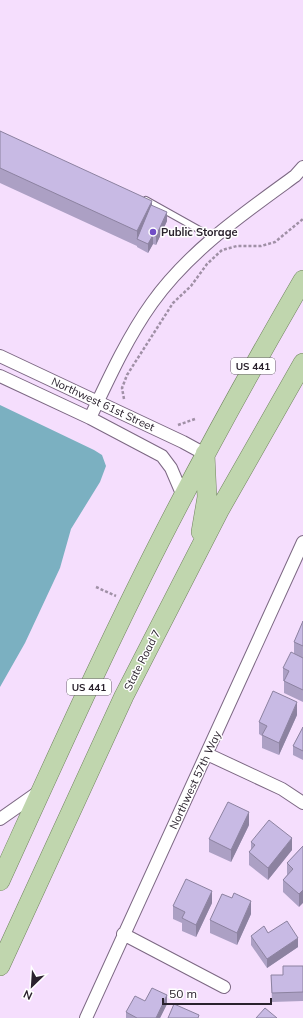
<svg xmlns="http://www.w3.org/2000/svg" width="303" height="1018" viewBox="0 0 303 1018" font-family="Mulish,sans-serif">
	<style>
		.water { fill: #7bb0c1 }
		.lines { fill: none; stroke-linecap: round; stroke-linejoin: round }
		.lane-casing { stroke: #7c6883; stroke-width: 8 }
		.street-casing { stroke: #7c6883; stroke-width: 14 }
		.primary-casing { stroke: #70855e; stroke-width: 20 }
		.path { stroke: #a090a6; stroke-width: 2.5; stroke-dasharray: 3 2; stroke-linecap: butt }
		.lane { stroke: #fff; stroke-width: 6 }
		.street { stroke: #fff; stroke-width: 12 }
		.primary { stroke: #c0d6ae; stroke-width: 19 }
		.wall { fill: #aca0c4 }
		.shaded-wall { fill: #8c82a0 }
		.building { fill: #c8bae4; stroke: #8c82a0 }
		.poi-dot { fill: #714dc6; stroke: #fff; stroke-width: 1.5 }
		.labels { text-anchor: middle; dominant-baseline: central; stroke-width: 3; stroke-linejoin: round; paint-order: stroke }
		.shield { fill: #fff; stroke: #6a646c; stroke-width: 1 }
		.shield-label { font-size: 10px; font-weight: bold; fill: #2a222d }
		.poi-label { font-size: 11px; font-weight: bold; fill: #2a222d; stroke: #fff; text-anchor: start }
		.street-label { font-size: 11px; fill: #2a222d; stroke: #fff }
	</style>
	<rect width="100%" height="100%" fill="#f5defd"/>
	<path class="water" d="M0,405L94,450L102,455L106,466L100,482L71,529L60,568L25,643L0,687Z"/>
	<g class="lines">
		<g class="lane-casing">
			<path id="lane" d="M146,200L214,238"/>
		</g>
		<g class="street-casing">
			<path id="street" d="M0,356L183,442L205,454
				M0,376L90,418L162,456L171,468L183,496
				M90,418C108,380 127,338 152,303C189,251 244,213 295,176L303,167
				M207,754L282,789L303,803
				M0,819L40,791
				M123,934L224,987
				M86,1018L303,542"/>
		</g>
		<g class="primary-casing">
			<path id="primary" d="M201,532L207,497L205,454
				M0,881C52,767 103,653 160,541C205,453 253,366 303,280
				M0,966L124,696L220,509L303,363"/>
		</g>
		<path class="path" d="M124,399L122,388L127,375L173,303L191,286L207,264L222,250L237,246H261L275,242L303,219
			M178,425L195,419
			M96,587L116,596"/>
		<use href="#lane" class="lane"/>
		<use href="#street" class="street"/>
		<use href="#primary" class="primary"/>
	</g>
	<path class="wall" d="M0,131L152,205L167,221L156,245L153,244L148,253L137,247V246L0,183Z
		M303,621V702L284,693V681H283V668L294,653V642Z
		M297,715L279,755L262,748V736L259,734V722Z
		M303,727V760L293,755V746Z
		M249,825L231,862L209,852V839Z
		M251,842L292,850L268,880L249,865V852L251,850Z
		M303,846L299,907L283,892V880L287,875V863Z
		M212,903L196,937L182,931V923L173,919V906Z
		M251,914L237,945L210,933V920Z
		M251,936L298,947L267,968L251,945Z
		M303,966V1001L272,1002L271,975H283Z
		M145,1001L167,1004L160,1018H126V1012Z"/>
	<path class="shaded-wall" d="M152,201V216L137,239V231Z
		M167,212V221L156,245V236Z
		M153,235V244L148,253V244Z
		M297,702V715L279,755V743Z
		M249,812V825L231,862V850Z
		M292,838V850L268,880V868Z
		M303,890V903L299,907V894Z
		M212,891V903L196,937V925Z
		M251,901V914L237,945V933Z
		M298,938V947L267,968V959Z
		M167,995V1004L160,1018H156Z"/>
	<path class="building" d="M0,131L152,201L137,231L0,168Z
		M151,205L167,212L156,236L153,235L148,244L137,239Z
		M303,621V646L294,642Z
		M291,652L303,658V690L284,681L289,671L283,668Z
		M273,691L297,702L279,743L262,735L267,726L259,722Z
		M303,727V751L293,746Z
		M228,802L249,812L231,850L209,839Z
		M269,820L292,838L268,868L249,852L255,845L251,842Z
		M303,846V890L299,894L283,880L293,869L287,863Z
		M186,879L212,891L196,925L182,918L185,912L173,906Z
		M234,893L251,901L237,933L210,920L222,894L232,898Z
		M287,921L298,938L267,959L251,936L264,926L268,933Z
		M283,966H303V992L272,993L271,975H283Z
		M152,988L167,995L156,1018H137L126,1012L135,996L145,1001Z
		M174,1004L199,1015L198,1018H168Z
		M265,1008L277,1018H256Z"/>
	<circle class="poi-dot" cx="153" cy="232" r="4"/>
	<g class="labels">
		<g class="shield">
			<rect x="231" y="358" width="44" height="16" rx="3"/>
			<rect x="67" y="679" width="44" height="16" rx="3"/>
		</g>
		<g class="shield-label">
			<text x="253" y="366">US 441</text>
			<text x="89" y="687">US 441</text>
		</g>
		<g class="poi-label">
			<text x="161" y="232">Public Storage</text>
		</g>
		<g class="street-label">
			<text transform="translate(103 404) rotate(25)">Northwest 61st Street</text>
			<text transform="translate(142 660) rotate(-63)">State Road 7</text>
			<text transform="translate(195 780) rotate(-65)">Northwest 57th Way</text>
		</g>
	</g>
	<g transform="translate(32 986) rotate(205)" stroke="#ffffff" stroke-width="3" paint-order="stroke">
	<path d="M0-3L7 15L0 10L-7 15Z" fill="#2a222d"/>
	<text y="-6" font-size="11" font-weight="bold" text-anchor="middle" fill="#2a222d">N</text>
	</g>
	<path d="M163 998v6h108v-6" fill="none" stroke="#2a222d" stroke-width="2"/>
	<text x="169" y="998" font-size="12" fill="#2a222d" stroke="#ffffff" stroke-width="3" paint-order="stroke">50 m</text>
</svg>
